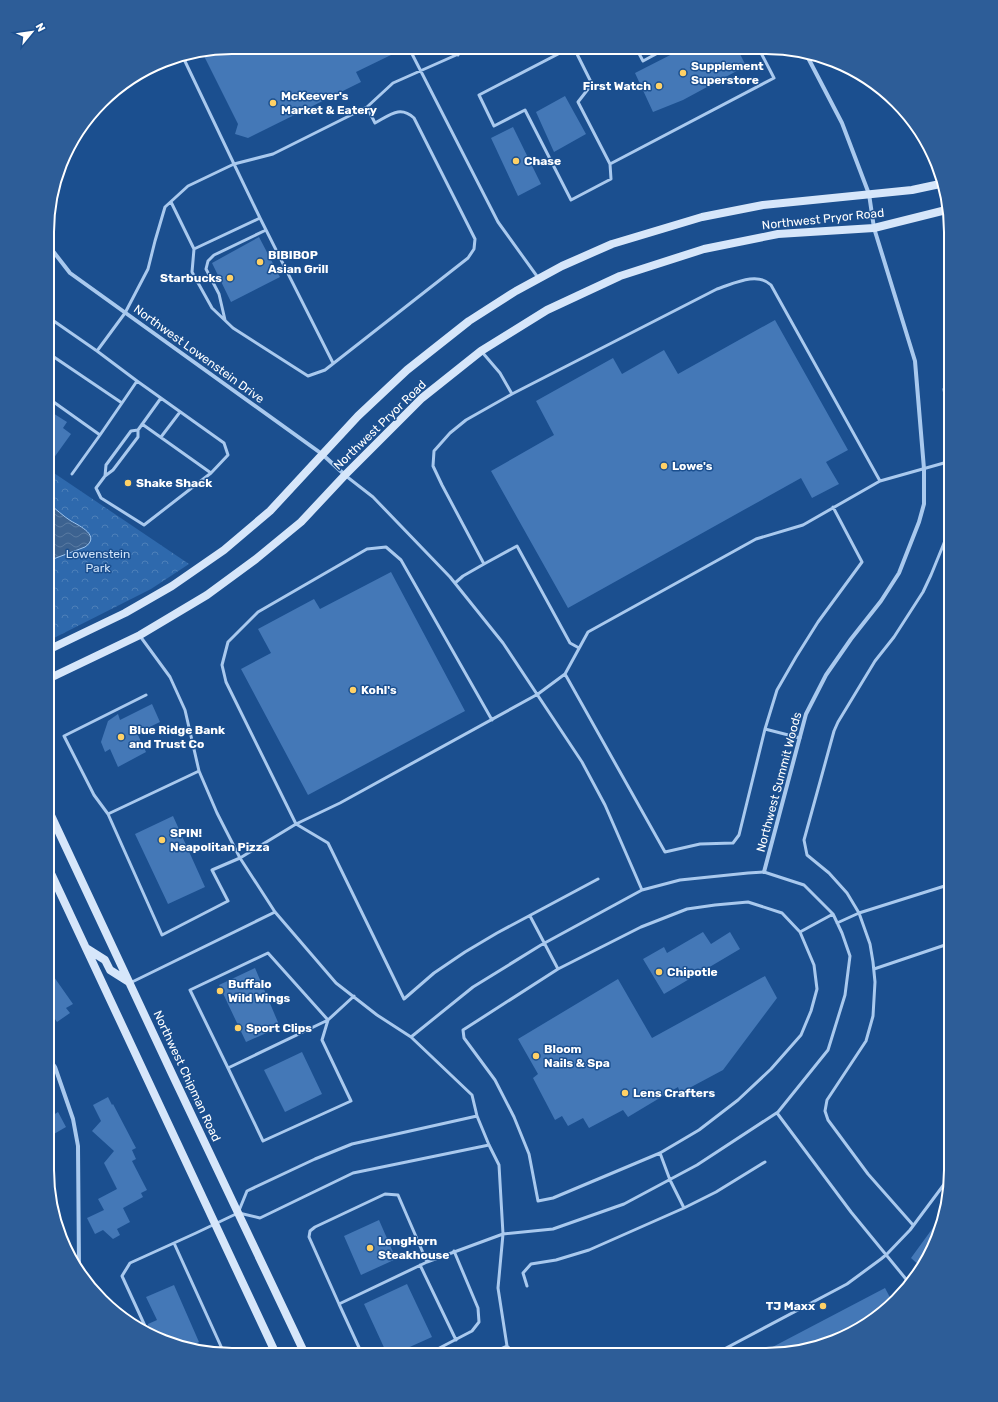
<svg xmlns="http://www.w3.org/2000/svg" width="998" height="1402" viewBox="0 0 998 1402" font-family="Rubik,sans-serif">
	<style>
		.forest { fill: url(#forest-crowns) }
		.water { fill: url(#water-waves); stroke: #9cc4f0 }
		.building { fill: #4478b7 }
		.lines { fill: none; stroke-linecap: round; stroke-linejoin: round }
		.lane { stroke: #a9c9ee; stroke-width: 3 }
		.street { stroke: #a9c9ee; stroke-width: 4 }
		.secondary { stroke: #d6e6fa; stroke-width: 8 }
		.poi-dot { fill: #ffd166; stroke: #1b4f8f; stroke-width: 1.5 }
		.labels { text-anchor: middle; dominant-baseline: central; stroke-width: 3; stroke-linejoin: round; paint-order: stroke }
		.poi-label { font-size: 12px; font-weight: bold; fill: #fff; stroke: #1b4f8f; text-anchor: start }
		.street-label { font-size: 12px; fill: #fff; stroke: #1b4f8f }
		.park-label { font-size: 12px; fill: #cfe3fa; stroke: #1b4f8f }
		.rim { fill: none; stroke: #fff; stroke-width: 2 }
	</style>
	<defs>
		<pattern id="forest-crowns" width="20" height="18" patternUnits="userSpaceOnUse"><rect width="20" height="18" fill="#2e69ad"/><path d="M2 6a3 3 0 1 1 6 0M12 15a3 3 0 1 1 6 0" fill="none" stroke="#4d80b9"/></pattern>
		<pattern id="water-waves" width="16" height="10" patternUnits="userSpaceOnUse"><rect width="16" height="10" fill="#3c6290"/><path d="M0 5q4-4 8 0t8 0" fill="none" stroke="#597aa1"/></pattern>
	</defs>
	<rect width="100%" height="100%" fill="#1b4f8f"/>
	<path class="forest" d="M48,469L189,564L151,589L48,641Z"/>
	<path class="water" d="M951,370V429L947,416L943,389Z
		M48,503C56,509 63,516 71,521C80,526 101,536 85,547L48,561Z"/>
	<path class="building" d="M232,47H387L391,55L356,72L361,82L248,138L235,134L238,124L202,52Z
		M684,48H737L746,66L683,100L653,112L635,73Z
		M565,96L586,134L554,152L536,112Z
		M513,127L541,184L518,196L491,138Z
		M259,237L280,277L231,302L212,263Z
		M775,320L848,450L826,462L839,484L812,498L801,478L568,608L491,471L554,435L536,401L613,358L622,374L664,350L678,374Z
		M48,410L67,422L63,428L71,434L48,466Z
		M391,572L465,711L308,795L241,669L271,653L258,629L314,599L320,609Z
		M152,704L160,722L137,733L146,752L118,767L110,749L105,752L101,742L108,721L118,714L120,720Z
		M173,816L205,887L168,904L135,834Z
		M703,932L711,944L730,932L740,949L664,994L643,959L664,947L667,953Z
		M47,967L73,1004L66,1008L70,1013L57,1022L47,1008Z
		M255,968L280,1027L246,1042L219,985Z
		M765,976L777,998L723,1070L680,1093L678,1087L628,1117L623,1110L589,1128L583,1118L568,1126L562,1116L555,1120L533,1078L538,1074L518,1039L618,979L652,1038Z
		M302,1052L322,1094L285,1112L264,1070Z
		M108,1097L112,1105L113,1104L136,1148L132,1150L136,1159L132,1161L147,1190L141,1193L143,1197L123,1208L130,1222L117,1229L120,1235L113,1239L103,1230L95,1234L87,1218L104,1210L98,1199L117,1189L104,1163L114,1151L92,1131L101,1121L93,1105Z
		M58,1112L66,1127L47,1138V1119Z
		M943,1214L944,1215L941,1230L922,1268L911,1258Z
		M379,1220L396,1259L361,1275L344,1236Z
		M407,1284L432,1337L394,1354H387L364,1304Z
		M174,1285L199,1342L187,1348L169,1343L166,1337L160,1340L139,1328L142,1327L146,1329L148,1327V1324L157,1320L146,1297Z
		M885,1288L893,1303L888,1309L848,1336L764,1355L763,1352Z"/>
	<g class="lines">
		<path class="lane" d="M409,48L498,222L539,279
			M455,48L458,55
			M562,48L560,53L479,95L494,126L525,110L571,200L611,179L610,164L774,78L759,49
			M569,48L577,54L592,84L578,102L610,164
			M636,48L643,61L667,48
			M182,55L234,164L273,154L367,107L393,83L472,48
			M171,202L194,249L192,272L212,308L233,328L308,376L325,370L468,258L474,249L475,239L414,118C400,105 390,115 375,123L367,107
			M260,218L333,363
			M48,317L97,351L125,313L148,269L155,241L165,207L188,186L234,164L260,218L194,249
			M225,320L219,294L206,269L208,261L214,255L266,230
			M97,351L137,381L122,403
			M482,352L500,373L512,394
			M137,381L224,443L228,455L211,473L144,525L101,498L96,488L105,476L113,470L138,437V430L161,398
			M48,398L100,435L122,403L48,353
			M142,424L211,473
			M161,437L180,412
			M72,474L100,435
			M105,476L106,465L131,431L138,430
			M346,476L373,497L450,577L503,643L582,762L605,805L642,890
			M484,564L517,546L570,643L579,648
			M455,583L463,576L484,564L442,485L433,466L434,451L450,433L466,420L512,394L717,289C733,284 757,271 771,285L880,481
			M140,636L170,677L185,710L199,771L217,813L240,858L275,912L336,983L377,1015L411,1037L473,987L541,945L642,890L680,880L748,873L764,872L804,885L833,914L842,933L850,956L845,995L828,1050L778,1112L697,1165L624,1204L553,1229L503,1234L498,1288L507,1346
			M565,674L665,852L700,844L733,843L739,835L765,729
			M492,720L401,560L386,547L367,549L258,612L228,642L222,665L226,682L296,824L328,843L404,999L434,973L465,952L497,933L598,879
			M800,738L765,729L777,690L796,657L818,622L862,562L833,507
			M199,771L108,814L162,935L228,901L212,870L240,858L296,824L340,803L538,694L565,674L588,632L756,539L803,525L880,481L951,461
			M108,814L94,795L64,736L146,695
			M530,916L558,969
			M837,923L859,913L847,893L829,873L807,855L804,840L834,731L838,722L875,661L894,637L923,592L931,575L951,526
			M800,932L782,913L748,902L715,905L687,909L641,927L558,969L463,1030L464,1038L495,1080L514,1117L529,1154L538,1201L553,1198L660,1153L699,1130L738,1100L771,1069L801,1035L811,1011L817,989L814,965L800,932L833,914
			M874,969L951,943
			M130,983L275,912
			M228,1068L263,1141L351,1101L322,1040L328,1020L268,953L190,990L228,1068L328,1020L354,996
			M777,1113L851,1212L910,1284
			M660,1153L670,1180L684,1208L716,1192L765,1162
			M239,1213L260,1218L353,1173L489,1145
			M913,1225L868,1174L828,1120L825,1111L827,1100L866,1041L873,1016L875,982L873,962L870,944L859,913L951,884
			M174,1243L224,1353
			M420,1265L456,1340
			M527,1286L523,1273L531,1264L556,1260L589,1250L684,1208
			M339,1304L309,1237L310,1231L315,1227L385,1194L398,1195L427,1262
			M145,1326L122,1276L130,1263L196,1233L238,1213L247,1191L315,1159L352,1144L477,1116
			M261,1354L272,1348
			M362,1354L339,1304L427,1262L503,1234L499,1165L489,1145L477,1116L472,1095L411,1037
			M428,1354L472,1331L479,1322L478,1308L454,1251
			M489,1354L507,1346L515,1354
			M713,1355L847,1284L881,1259L887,1254L910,1230L951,1175"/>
		<path class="street" d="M49,243V246L70,273L322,454L345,475
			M764,872L806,714L826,675L851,639L881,601L899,573L919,522L924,504V469L915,361L874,228L869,194L842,123L805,52
			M47,1055L55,1067L73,1119L78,1146L79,1267"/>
		<path class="secondary" d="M48,650L125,613L172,586L224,550L270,511L358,416L407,370L469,321L516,291L562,266L612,244L702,217L763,205L912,190L940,184
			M48,679L140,635L207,595L256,559L301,522L345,475L422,398L481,351L547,310L620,276L704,249L778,234L874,228L946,210
			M48,809L174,1078L305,1354
			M48,867L276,1354
			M86,948L105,960L110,970L129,982"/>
	</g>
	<g class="poi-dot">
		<circle cx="683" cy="73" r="4"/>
		<circle cx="659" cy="86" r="4"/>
		<circle cx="273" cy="103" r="4"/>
		<circle cx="516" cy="161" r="4"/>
		<circle cx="260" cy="262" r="4"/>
		<circle cx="230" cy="278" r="4"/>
		<circle cx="664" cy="466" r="4"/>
		<circle cx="128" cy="483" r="4"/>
		<circle cx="353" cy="690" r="4"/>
		<circle cx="121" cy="737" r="4"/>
		<circle cx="162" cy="840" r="4"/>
		<circle cx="659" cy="972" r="4"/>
		<circle cx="220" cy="991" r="4"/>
		<circle cx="238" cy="1028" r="4"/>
		<circle cx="536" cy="1056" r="4"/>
		<circle cx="625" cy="1093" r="4"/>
		<circle cx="370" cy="1248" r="4"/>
		<circle cx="823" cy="1306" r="4"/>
	</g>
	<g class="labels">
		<g class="poi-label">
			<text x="691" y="66">Supplement<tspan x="691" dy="14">Superstore</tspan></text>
			<text x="651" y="86" text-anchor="end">First Watch</text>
			<text x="281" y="96">McKeever's<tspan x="281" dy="14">Market &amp; Eatery</tspan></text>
			<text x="524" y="161">Chase</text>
			<text x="268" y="255">BIBIBOP<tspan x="268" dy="14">Asian Grill</tspan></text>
			<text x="222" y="278" text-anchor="end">Starbucks</text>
			<text x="672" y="466">Lowe's</text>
			<text x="136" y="483">Shake Shack</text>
			<text x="361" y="690">Kohl's</text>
			<text x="129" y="730">Blue Ridge Bank<tspan x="129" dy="14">and Trust Co</tspan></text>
			<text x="170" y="833">SPIN!<tspan x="170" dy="14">Neapolitan Pizza</tspan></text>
			<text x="667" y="972">Chipotle</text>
			<text x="228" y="984">Buffalo<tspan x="228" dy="14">Wild Wings</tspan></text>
			<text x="246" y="1028">Sport Clips</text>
			<text x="544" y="1049">Bloom<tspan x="544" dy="14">Nails &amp; Spa</tspan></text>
			<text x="633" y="1093">Lens Crafters</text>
			<text x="378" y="1241">LongHorn<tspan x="378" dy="14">Steakhouse</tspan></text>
			<text x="815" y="1306" text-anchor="end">TJ Maxx</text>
		</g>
		<g class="street-label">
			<text transform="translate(823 219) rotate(-6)">Northwest Pryor Road</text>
			<text transform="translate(199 354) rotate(36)">Northwest Lowenstein Drive</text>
			<text transform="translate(380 425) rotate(-44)">Northwest Pryor Road</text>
			<text transform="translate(779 782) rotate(-75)">Northwest Summit Woods</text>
			<text transform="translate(187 1076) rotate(65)">Northwest Chipman Road</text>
		</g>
		<g class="park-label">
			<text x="98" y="554">Lowenstein<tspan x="98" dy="14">Park</tspan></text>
		</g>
	</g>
	<path d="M0 0H998V1402H0ZM232 54H766A178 178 0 0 1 944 232V1170A178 178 0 0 1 766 1348H232A178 178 0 0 1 54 1170V232A178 178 0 0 1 232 54Z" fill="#2d5d98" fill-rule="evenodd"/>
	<path class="rim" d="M232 54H766A178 178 0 0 1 944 232V1170A178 178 0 0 1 766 1348H232A178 178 0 0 1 54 1170V232A178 178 0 0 1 232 54Z"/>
	<g transform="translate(32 32) rotate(61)" stroke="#1b4f8f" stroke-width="3" paint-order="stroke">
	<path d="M0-3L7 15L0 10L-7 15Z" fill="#ffffff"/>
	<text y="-6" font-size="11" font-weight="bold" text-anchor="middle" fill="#ffffff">N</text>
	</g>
</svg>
